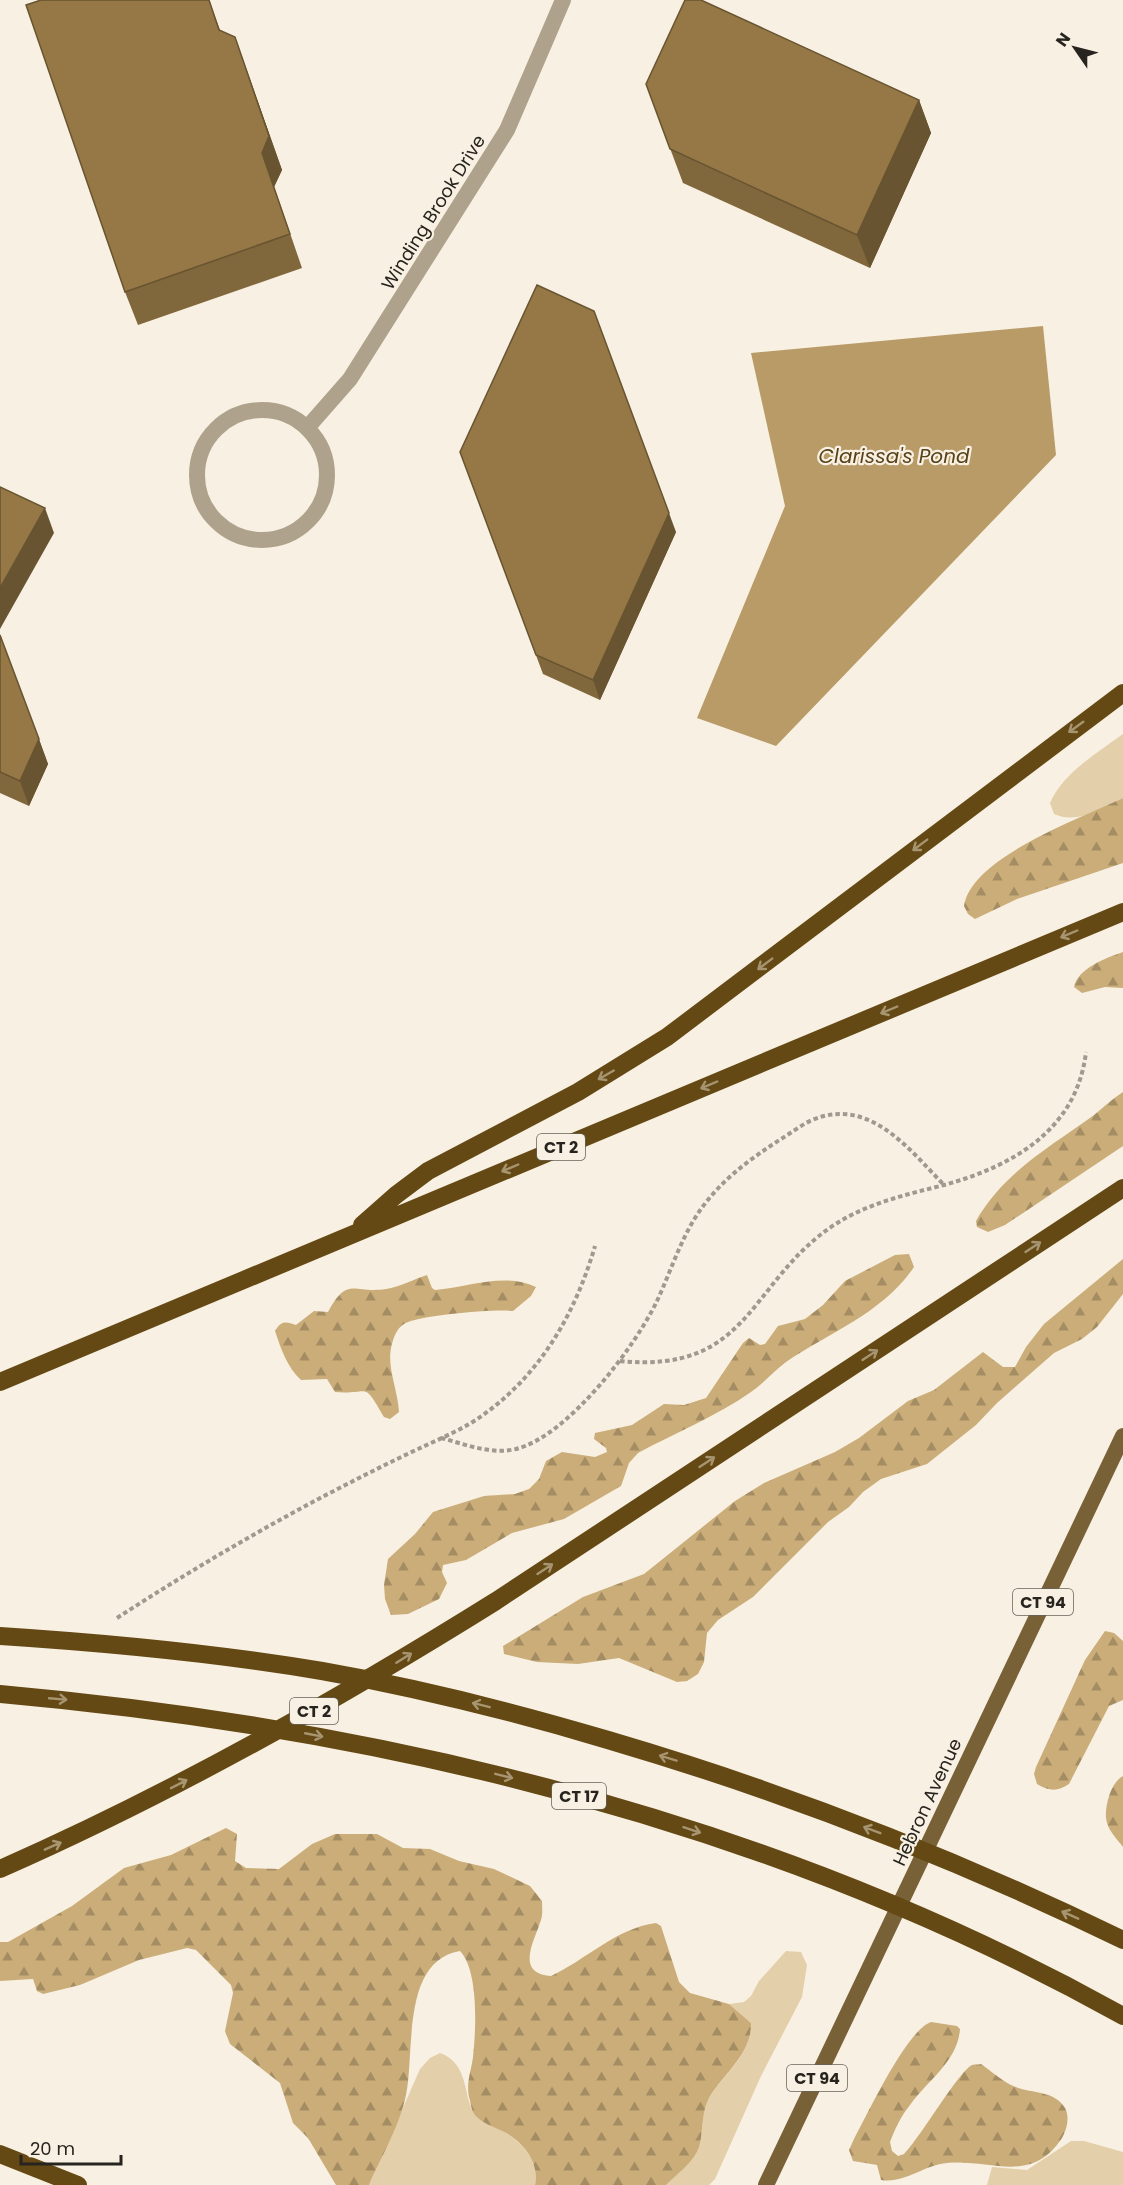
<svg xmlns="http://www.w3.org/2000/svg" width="1123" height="2185" viewBox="0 0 1123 2185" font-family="Poppins,sans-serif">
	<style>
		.grass { fill: #e4cfab }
		.forest { fill: url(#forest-firs) }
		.water { fill: #b99b67 }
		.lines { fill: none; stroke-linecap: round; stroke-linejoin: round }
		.path { stroke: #9f998f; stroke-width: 4; stroke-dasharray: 4.5 3; stroke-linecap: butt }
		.minor { stroke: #afa28c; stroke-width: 16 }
		.primary { stroke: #786037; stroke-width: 16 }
		.motorway { stroke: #644914; stroke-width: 18 }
		.wall { fill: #80673c }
		.shaded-wall { fill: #685431 }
		.building { fill: #957846; stroke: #685431; stroke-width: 1.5 }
		.oneway { stroke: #a79471 }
		.labels { text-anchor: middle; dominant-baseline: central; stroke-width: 4.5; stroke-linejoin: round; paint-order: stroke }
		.shield { fill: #f8f0e2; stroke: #66615a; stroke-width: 1.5 }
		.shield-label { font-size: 16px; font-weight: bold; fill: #27241f }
		.street-label { font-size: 18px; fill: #27241f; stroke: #f8f0e2 }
		.water-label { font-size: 20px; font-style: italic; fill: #584219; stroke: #f8f0e2 }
	</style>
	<defs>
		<pattern id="forest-firs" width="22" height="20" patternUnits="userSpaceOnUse" patternTransform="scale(1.5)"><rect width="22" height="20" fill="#cbad79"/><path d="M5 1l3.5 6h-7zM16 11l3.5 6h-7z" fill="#a58d63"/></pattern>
	</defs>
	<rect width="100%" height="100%" fill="#f8f0e2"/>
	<path class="grass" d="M1123,734V798C1102,808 1078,825 1054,814L1050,803C1063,773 1097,753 1123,734Z
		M786,1951L801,1952L807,1965L802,1997L761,2076L715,2179L709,2185H666C676,2174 689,2166 697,2152C704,2140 700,2114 709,2098C724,2074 752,2054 751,2023L729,2004L744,2002L751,1996L759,1981Z
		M440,2053C471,2064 462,2100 476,2115C484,2124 494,2126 504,2132C523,2142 540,2163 535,2185H369L420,2069L430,2058Z
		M1071,2141H1084L1123,2152V2185H987L992,2167L1027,2170Z"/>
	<path class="forest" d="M1123,798V863L1017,899L975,919L968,914L964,906C971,857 1082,818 1123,798Z
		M1123,952V988L1105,987L1082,993L1074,987C1078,968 1106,958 1123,952Z
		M1123,1092V1146L1005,1225L988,1232L977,1227L976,1221C1004,1172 1050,1147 1094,1115C1104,1107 1112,1099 1123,1092Z
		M909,1254L914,1267C883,1313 830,1332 786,1362C774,1371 764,1383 751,1392C717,1416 675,1433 638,1453L629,1463L621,1486L564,1519L512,1533L466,1560L443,1565L442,1572L447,1583L439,1599L408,1614L391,1615L385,1599L384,1585L388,1559L415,1534L433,1512L484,1496L515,1494L529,1489L539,1479L546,1461L562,1452L595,1457L607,1452L606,1448L594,1439L595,1433L632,1425L664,1404L684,1405L706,1398L743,1343L749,1338L760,1345L765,1344L778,1326L805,1319L823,1305L845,1281L895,1255Z
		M1123,1259V1294L1097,1327L1082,1339L1054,1353L997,1403L976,1425L927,1464L881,1479L863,1492L849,1507L828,1522L753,1597L718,1620L707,1633L704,1662L698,1674L687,1681L677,1682L619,1658L578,1664L537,1662L504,1654L503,1646L583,1597L644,1574L735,1501L764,1483L835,1452L859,1438L908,1401L934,1390L983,1352L1003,1367H1015L1026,1347L1044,1324Z
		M427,1275L432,1288L435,1290C469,1287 504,1272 536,1287L531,1296L513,1311C495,1309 419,1315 404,1324C396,1329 393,1339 391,1348C387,1368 398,1391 399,1412L390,1419L384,1417C362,1379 371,1395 335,1392L327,1379L301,1380C287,1367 281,1349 275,1331C281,1321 285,1321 296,1325L314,1311L328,1312C348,1275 353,1294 386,1289C400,1287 414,1279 427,1275Z
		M1105,1631L1114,1633L1123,1641V1700L1109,1706L1069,1784C1057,1792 1049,1791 1037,1784L1034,1774L1036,1767L1085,1660Z
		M1123,1776V1847C1116,1838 1107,1829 1106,1818C1105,1805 1111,1782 1123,1776Z
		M226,1828L237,1834L235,1861L246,1868L279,1869L312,1844L335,1834H377L403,1848L430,1849L459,1861L494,1869L530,1886L542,1901C542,1907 543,1914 541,1920C535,1940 514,1973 551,1976C586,1960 616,1928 656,1923L661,1926L679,1982L690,1993L729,2004L751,2023C752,2054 724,2073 709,2098C700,2115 704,2140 697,2152C690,2165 676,2175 666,2185H535C540,2162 522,2140 502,2131C492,2126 482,2123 475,2115C471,2110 471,2103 469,2097C466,2083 471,2072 473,2057C476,2030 479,1971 460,1951C401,1961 415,2052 406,2095C400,2125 381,2157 369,2185H336L308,2138L293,2123L280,2083L230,2044L225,2031L233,1993L231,1985L196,1950L187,1948L139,1960L80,1985L43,1994L37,1991L33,1979L0,1981V1942H8L72,1906L124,1868L171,1855Z
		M931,2022L957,2026L960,2029C958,2061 927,2081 910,2105C901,2116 895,2129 890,2142L892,2151L898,2156L904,2154C920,2138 959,2071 972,2065C975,2064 978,2065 981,2064C991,2071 1001,2080 1011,2085C1028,2094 1054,2089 1065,2108C1070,2117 1067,2129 1062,2138C1031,2185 993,2159 947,2163C924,2165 904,2184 881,2180L877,2165L853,2161L849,2150L854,2139C868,2113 907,2030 931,2022Z"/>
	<path class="water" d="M1043,326L1056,455L776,746L697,718L785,506L751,353Z"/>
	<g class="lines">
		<path class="path" d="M620,1361C751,1374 748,1282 834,1225C868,1203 905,1195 944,1185C1014,1166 1077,1129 1086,1052
			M441,1438C465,1444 490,1455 516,1449C568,1436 635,1347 657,1301C670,1273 679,1244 695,1218C717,1183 747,1161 781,1139C791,1133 801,1125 812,1120C869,1096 909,1149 944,1185
			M117,1618C185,1574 254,1533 324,1496C355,1480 386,1464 418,1449C435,1441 454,1433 471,1423C536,1382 574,1318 595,1246"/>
		<path class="minor" d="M197 475a65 65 0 1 1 130 0a65 65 0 1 1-130 0Z
			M307,428L350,379L507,130L563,0"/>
		<path class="primary" d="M766,2185L1123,1436"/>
		<path class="motorway" d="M362,1225L396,1195L428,1171L578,1092L667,1037L1123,693
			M0,1382L1123,912
			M0,1636C108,1643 215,1653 322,1671C419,1688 514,1712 608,1740C785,1792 957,1859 1123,1940
			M0,1694C391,1729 779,1824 1123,2016
			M0,1869C173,1793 336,1701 496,1601L1123,1188
			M0,2154L78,2185"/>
	</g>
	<path class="wall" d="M41,0H209L220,30L247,71L282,170L274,187L302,268L138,325L125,292Z
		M646,84L919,100L931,133L870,268L683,183Z
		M460,452L676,532L600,700L543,674Z
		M0,635L48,764L29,806L0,793Z"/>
	<path class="shaded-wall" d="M235,37L282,170L274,187L302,268L262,153Z
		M919,100L931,133L870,268L857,235Z
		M45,508L54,533L0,629V588Z
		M669,513L676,532L600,700L593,680Z
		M39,739L48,764L29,806L20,781Z"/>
	<path class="building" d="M41,0H209L219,30L235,37L269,136L262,153L290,234L125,292L26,5Z
		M685,0H701L919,100L857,235L670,149L646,84Z
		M537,285L594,311L669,513L593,680L536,655L460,452Z
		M0,487L45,508L0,588Z
		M0,635L39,739L20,781L0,772Z"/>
	<defs><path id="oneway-shaft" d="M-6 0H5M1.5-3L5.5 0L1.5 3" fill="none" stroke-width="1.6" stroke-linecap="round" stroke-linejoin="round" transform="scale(1.5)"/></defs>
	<g class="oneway">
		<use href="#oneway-shaft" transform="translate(1076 727) rotate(144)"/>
		<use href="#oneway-shaft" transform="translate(920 845) rotate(143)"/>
		<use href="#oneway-shaft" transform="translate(1069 934) rotate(157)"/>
		<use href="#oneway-shaft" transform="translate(765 964) rotate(143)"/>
		<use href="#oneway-shaft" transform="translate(889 1010) rotate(157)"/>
		<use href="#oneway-shaft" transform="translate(606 1075) rotate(150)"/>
		<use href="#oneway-shaft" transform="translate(709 1085) rotate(157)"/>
		<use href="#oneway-shaft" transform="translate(510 1168) rotate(157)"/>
		<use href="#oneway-shaft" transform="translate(1033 1247) rotate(-33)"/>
		<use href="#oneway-shaft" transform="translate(870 1355) rotate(-33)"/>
		<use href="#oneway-shaft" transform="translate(707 1462) rotate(-33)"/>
		<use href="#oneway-shaft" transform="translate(545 1569) rotate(-33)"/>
		<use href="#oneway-shaft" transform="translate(404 1658) rotate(-32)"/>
		<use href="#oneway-shaft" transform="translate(58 1699) rotate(5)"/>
		<use href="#oneway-shaft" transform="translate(481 1705) rotate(-166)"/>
		<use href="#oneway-shaft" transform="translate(314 1735) rotate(11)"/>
		<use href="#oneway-shaft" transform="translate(668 1758) rotate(-163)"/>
		<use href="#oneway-shaft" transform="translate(504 1776) rotate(14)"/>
		<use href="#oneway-shaft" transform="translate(179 1784) rotate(-27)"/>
		<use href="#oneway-shaft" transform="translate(692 1830) rotate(18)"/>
		<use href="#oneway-shaft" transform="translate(872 1830) rotate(-159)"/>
		<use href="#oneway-shaft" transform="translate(53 1846) rotate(-24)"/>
		<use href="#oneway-shaft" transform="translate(1070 1915) rotate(-156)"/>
	</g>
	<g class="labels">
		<g class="shield">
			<rect x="537" y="1134" width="48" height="26" rx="4.5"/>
			<rect x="1013" y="1589" width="60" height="26" rx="4.5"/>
			<rect x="290" y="1698" width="48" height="26" rx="4.5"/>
			<rect x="552" y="1783" width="54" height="26" rx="4.5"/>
			<rect x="787" y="2065" width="60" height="26" rx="4.5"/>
		</g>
		<g class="shield-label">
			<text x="561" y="1147">CT 2</text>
			<text x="1043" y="1602">CT 94</text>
			<text x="314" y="1711">CT 2</text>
			<text x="579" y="1796">CT 17</text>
			<text x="817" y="2078">CT 94</text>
		</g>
		<g class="street-label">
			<text transform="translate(433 212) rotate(-58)">Winding Brook Drive</text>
			<text transform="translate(927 1802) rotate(-65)">Hebron Avenue</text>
		</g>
		<g class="water-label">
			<text x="894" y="456">Clarissa's Pond</text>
		</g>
	</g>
	<g transform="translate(1075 48) rotate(305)" stroke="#f8f0e2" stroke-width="4.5" paint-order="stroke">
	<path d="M0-4.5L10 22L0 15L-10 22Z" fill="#27241f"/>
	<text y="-9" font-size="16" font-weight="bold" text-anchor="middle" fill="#27241f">N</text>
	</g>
	<path d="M21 2155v9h100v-9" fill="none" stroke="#27241f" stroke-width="3"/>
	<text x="30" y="2155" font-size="18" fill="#27241f" stroke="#f8f0e2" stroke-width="4.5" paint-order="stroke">20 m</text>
</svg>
